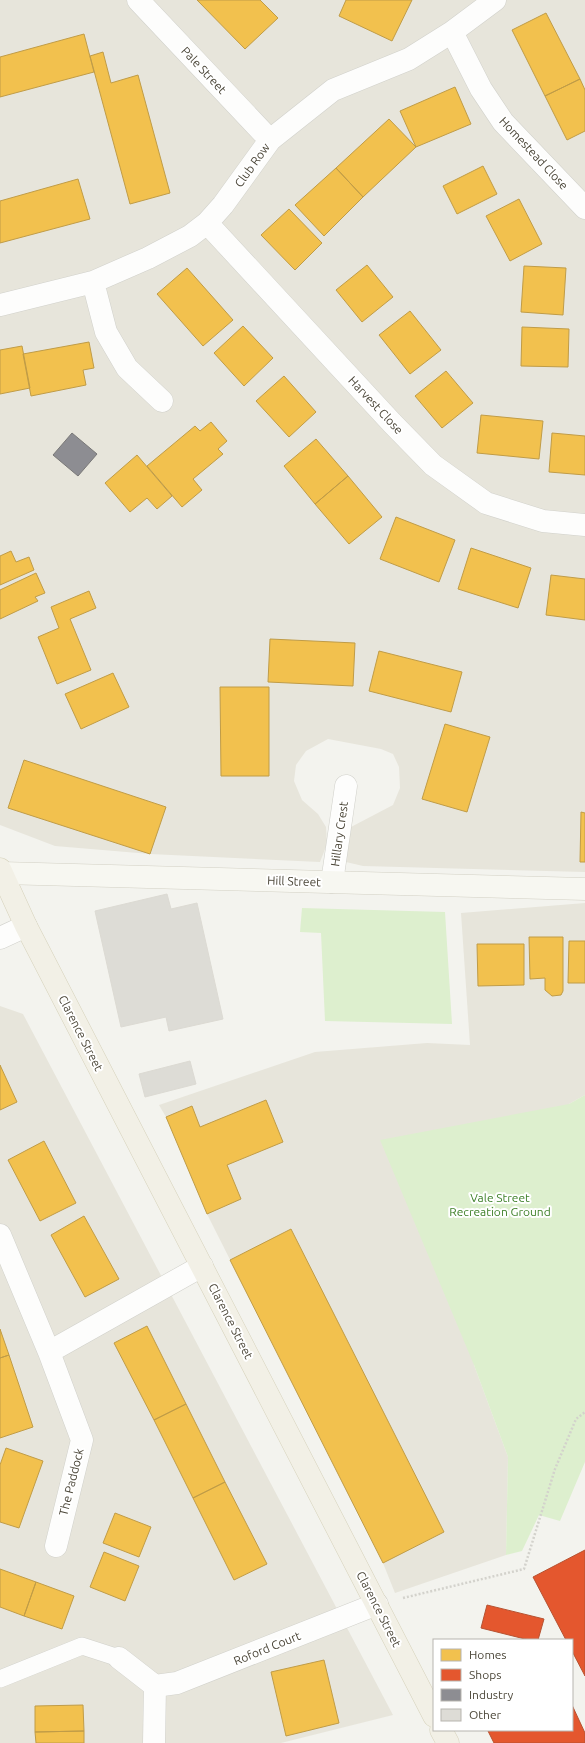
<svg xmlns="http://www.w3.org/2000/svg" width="585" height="1743" viewBox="0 0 585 1743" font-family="Ubuntu,sans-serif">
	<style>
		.residential { fill: #e7e5db }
		.green { fill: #ddefce }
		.homes { fill: #f2c14e; stroke: #c09c47 }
		.shops { fill: #e4572e; stroke: #b65231 }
		.industry { fill: #8d8d92; stroke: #797877 }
		.building { fill: #dddcd6; stroke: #dcdad3 }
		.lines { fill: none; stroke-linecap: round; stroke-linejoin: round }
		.lane-casing { stroke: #d1d1cb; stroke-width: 18 }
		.street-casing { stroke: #d1d1cb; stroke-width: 23 }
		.secondary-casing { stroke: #d3d1c5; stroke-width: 23 }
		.primary-casing { stroke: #d6d2bb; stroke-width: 23 }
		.path { stroke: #d3d2cc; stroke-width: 2.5; stroke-dasharray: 2 2; stroke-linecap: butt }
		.lane { stroke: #fdfdfc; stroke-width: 17 }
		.street { stroke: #fdfdfc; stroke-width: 22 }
		.secondary { stroke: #f7f7f1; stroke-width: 22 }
		.primary { stroke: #f2f0e6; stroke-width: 22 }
		.labels { text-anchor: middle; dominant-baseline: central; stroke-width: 4; stroke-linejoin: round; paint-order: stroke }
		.street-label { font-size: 12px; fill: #4b4638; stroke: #fff }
		.park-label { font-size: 12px; fill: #3e8029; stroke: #fff }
	</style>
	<rect width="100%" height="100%" fill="#f3f3ee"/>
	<path class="residential" d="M0,0H585V872L363,866L346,862L351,827L393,805L400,788L399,767L393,754L381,749L328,739L306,751L296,765L294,781L302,800L318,814L326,827L327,844L320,862L150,854L55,846L0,825Z
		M585,903V1095L569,1104L474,1365L508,1457L506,1555L395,1593L383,1563L207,1214L166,1117L159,1105L315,1052L427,1043L470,1045L461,913Z
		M0,1006L23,1014L393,1715L281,1743H0Z"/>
	<path class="green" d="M302,908L445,912L452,1024L325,1021L321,933L300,932Z
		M585,1095V1462L560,1521L539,1515L522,1551L506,1555L508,1457L474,1365L380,1140L569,1104Z"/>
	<path class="homes" d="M197,0H260L278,18L245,49Z
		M346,0H412L392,41L339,16Z
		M546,13L580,79L545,96L512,30Z
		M84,34L94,72L0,97V57Z
		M103,52L111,83L138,75L170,193L130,204L90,56Z
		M580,79L585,90V131L567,140L545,96Z
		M455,87L471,124L416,147L400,111Z
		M389,119L416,147L363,197L336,168Z
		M483,166L497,194L457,214L443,186Z
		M336,168L363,197L324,236L295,205Z
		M78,179L90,219L0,243V201Z
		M519,199L542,244L510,261L486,216Z
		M289,209L322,243L295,270L261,235Z
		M367,265L393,297L362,322L336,290Z
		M524,266L566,268L563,315L521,312Z
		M187,268L233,320L203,346L157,294Z
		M410,311L441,350L410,374L379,335Z
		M243,326L273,358L244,386L214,353Z
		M522,327L569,329L568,367L521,366Z
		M89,342L94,368L83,370L86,385L31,396L23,354Z
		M22,346L30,388L0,394V350Z
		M446,371L473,403L442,428L415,396Z
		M284,376L316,412L289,437L256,401Z
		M481,415L543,421L539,459L477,453Z
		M211,422L227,441L218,449L223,454L193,479L202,490L182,507L147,466L195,426L200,431Z
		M552,433L585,436V475L549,472Z
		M316,439L348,476L315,504L284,466Z
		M137,455L172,496L157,509L147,498L130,512L105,483Z
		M348,476L382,517L349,544L315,504Z
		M396,517L455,540L439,582L380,559Z
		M471,548L531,568L518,608L458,589Z
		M11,551L16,562L29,557L34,570L0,585V556Z
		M36,573L45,593L35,597L38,601L0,619V590Z
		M551,575L585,579V620L546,615Z
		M89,591L96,608L70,619L91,670L57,684L38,637L59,628L51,607Z
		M270,639L355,643L353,686L268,682Z
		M379,651L462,672L451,712L369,691Z
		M113,673L129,707L81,729L65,694Z
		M220,687H269V776H221Z
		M445,724L490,737L467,812L422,799Z
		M24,760L166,807L150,854L8,808Z
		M581,812L585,813V862H580Z
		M529,937H563V991L561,995L552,996L545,990V978L530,979Z
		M569,941H585V983H568Z
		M477,944H524V985L478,986Z
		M0,1065L17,1102L0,1110Z
		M266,1100L283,1142L227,1165L241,1199L207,1214L166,1117L192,1106L200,1127Z
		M44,1141L76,1203L40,1221L8,1160Z
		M84,1216L119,1279L85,1297L51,1235Z
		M291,1229L444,1532L383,1563L230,1260Z
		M147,1326L186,1404L154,1420L114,1343Z
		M0,1329L9,1355L0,1358Z
		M9,1355L33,1427L0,1438V1358Z
		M186,1404L225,1482L193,1498L154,1420Z
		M6,1448L43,1461L19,1528L0,1522V1465Z
		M225,1482L267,1564L234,1580L193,1498Z
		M115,1513L151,1527L139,1557L103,1543Z
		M104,1552L139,1566L125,1601L90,1587Z
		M0,1569L36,1582L24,1616L0,1607Z
		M36,1582L74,1596L62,1629L24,1616Z
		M324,1660L339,1723L286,1736L271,1672Z
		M83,1705L84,1731L35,1732V1706Z
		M84,1731V1743H36L35,1732Z"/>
	<path class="shops" d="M585,1550V1676L572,1651V1640H566L533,1577Z
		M487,1605L544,1619L538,1640H529L481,1628Z
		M572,1705L585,1733V1743H494L488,1731L491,1730H572Z"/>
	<path class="industry" d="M72,433L97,454L78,476L53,455Z"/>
	<path class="building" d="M167,894L171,909L197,903L223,1019L169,1031L166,1017L121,1027L95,911Z
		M190,1061L196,1084L145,1097L139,1074Z"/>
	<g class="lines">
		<g class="lane-casing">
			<path id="lane" d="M0,1679L82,1646L119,1658"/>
		</g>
		<g class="street-casing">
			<path id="street" d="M138,0L270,140
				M452,32L481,89L503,122L585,208
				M207,223L392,423L433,465L486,503L543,521L585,525
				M93,282L106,332L127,368L162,401
				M0,305L93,282L148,258L190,236L207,223L223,205L270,140L333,90L409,59L452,32L495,0
				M332,882L346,786
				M0,938L26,926
				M0,1235L49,1352L82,1440L56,1546
				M49,1352L202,1266
				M119,1658L155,1686
				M154,1743L155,1686L177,1683L377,1604"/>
		</g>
		<g class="secondary-casing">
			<path id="secondary" d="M2,873L585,889"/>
		</g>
		<g class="primary-casing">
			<path id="primary" d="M0,869L26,926L434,1716
				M441,1730L448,1743"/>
		</g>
		<path class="path" d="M403,1598L524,1569L555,1469L576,1419L585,1412"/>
		<use href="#lane" class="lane"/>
		<use href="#street" class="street"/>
		<use href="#secondary" class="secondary"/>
		<use href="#primary" class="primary"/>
	</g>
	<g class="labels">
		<g class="street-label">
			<text transform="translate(204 70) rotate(47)">Pale Street</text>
			<text transform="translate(534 153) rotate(47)">Homestead Close</text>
			<text transform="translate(252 165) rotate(-54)">Club Row</text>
			<text transform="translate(376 405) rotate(47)">Harvest Close</text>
			<text transform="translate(339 834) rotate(-82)">Hillary Crest</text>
			<text transform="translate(294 881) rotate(2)">Hill Street</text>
			<text transform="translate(81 1033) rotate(63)">Clarence Street</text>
			<text transform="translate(231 1321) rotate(63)">Clarence Street</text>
			<text transform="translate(71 1482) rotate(-76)">The Paddock</text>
			<text transform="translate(379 1609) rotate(63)">Clarence Street</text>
			<text transform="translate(267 1648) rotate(-22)">Roford Court</text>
		</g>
		<g class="park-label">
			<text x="500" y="1197">Vale Street<tspan x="500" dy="14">Recreation Ground</tspan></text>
		</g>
	</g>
	<rect x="433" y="1639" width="140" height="92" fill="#ffffff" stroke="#b7b5af"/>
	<rect x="441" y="1649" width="20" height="12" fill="#f2c14e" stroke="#b7b5af"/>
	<text x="469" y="1659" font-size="12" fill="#4b4638">Homes</text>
	<rect x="441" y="1669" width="20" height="12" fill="#e4572e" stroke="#b7b5af"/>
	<text x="469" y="1679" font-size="12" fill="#4b4638">Shops</text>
	<rect x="441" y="1689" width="20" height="12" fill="#8d8d92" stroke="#b7b5af"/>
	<text x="469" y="1699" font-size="12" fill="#4b4638">Industry</text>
	<rect x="441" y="1709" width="20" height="12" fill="#dddcd6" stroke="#b7b5af"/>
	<text x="469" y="1719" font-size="12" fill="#4b4638">Other</text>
</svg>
